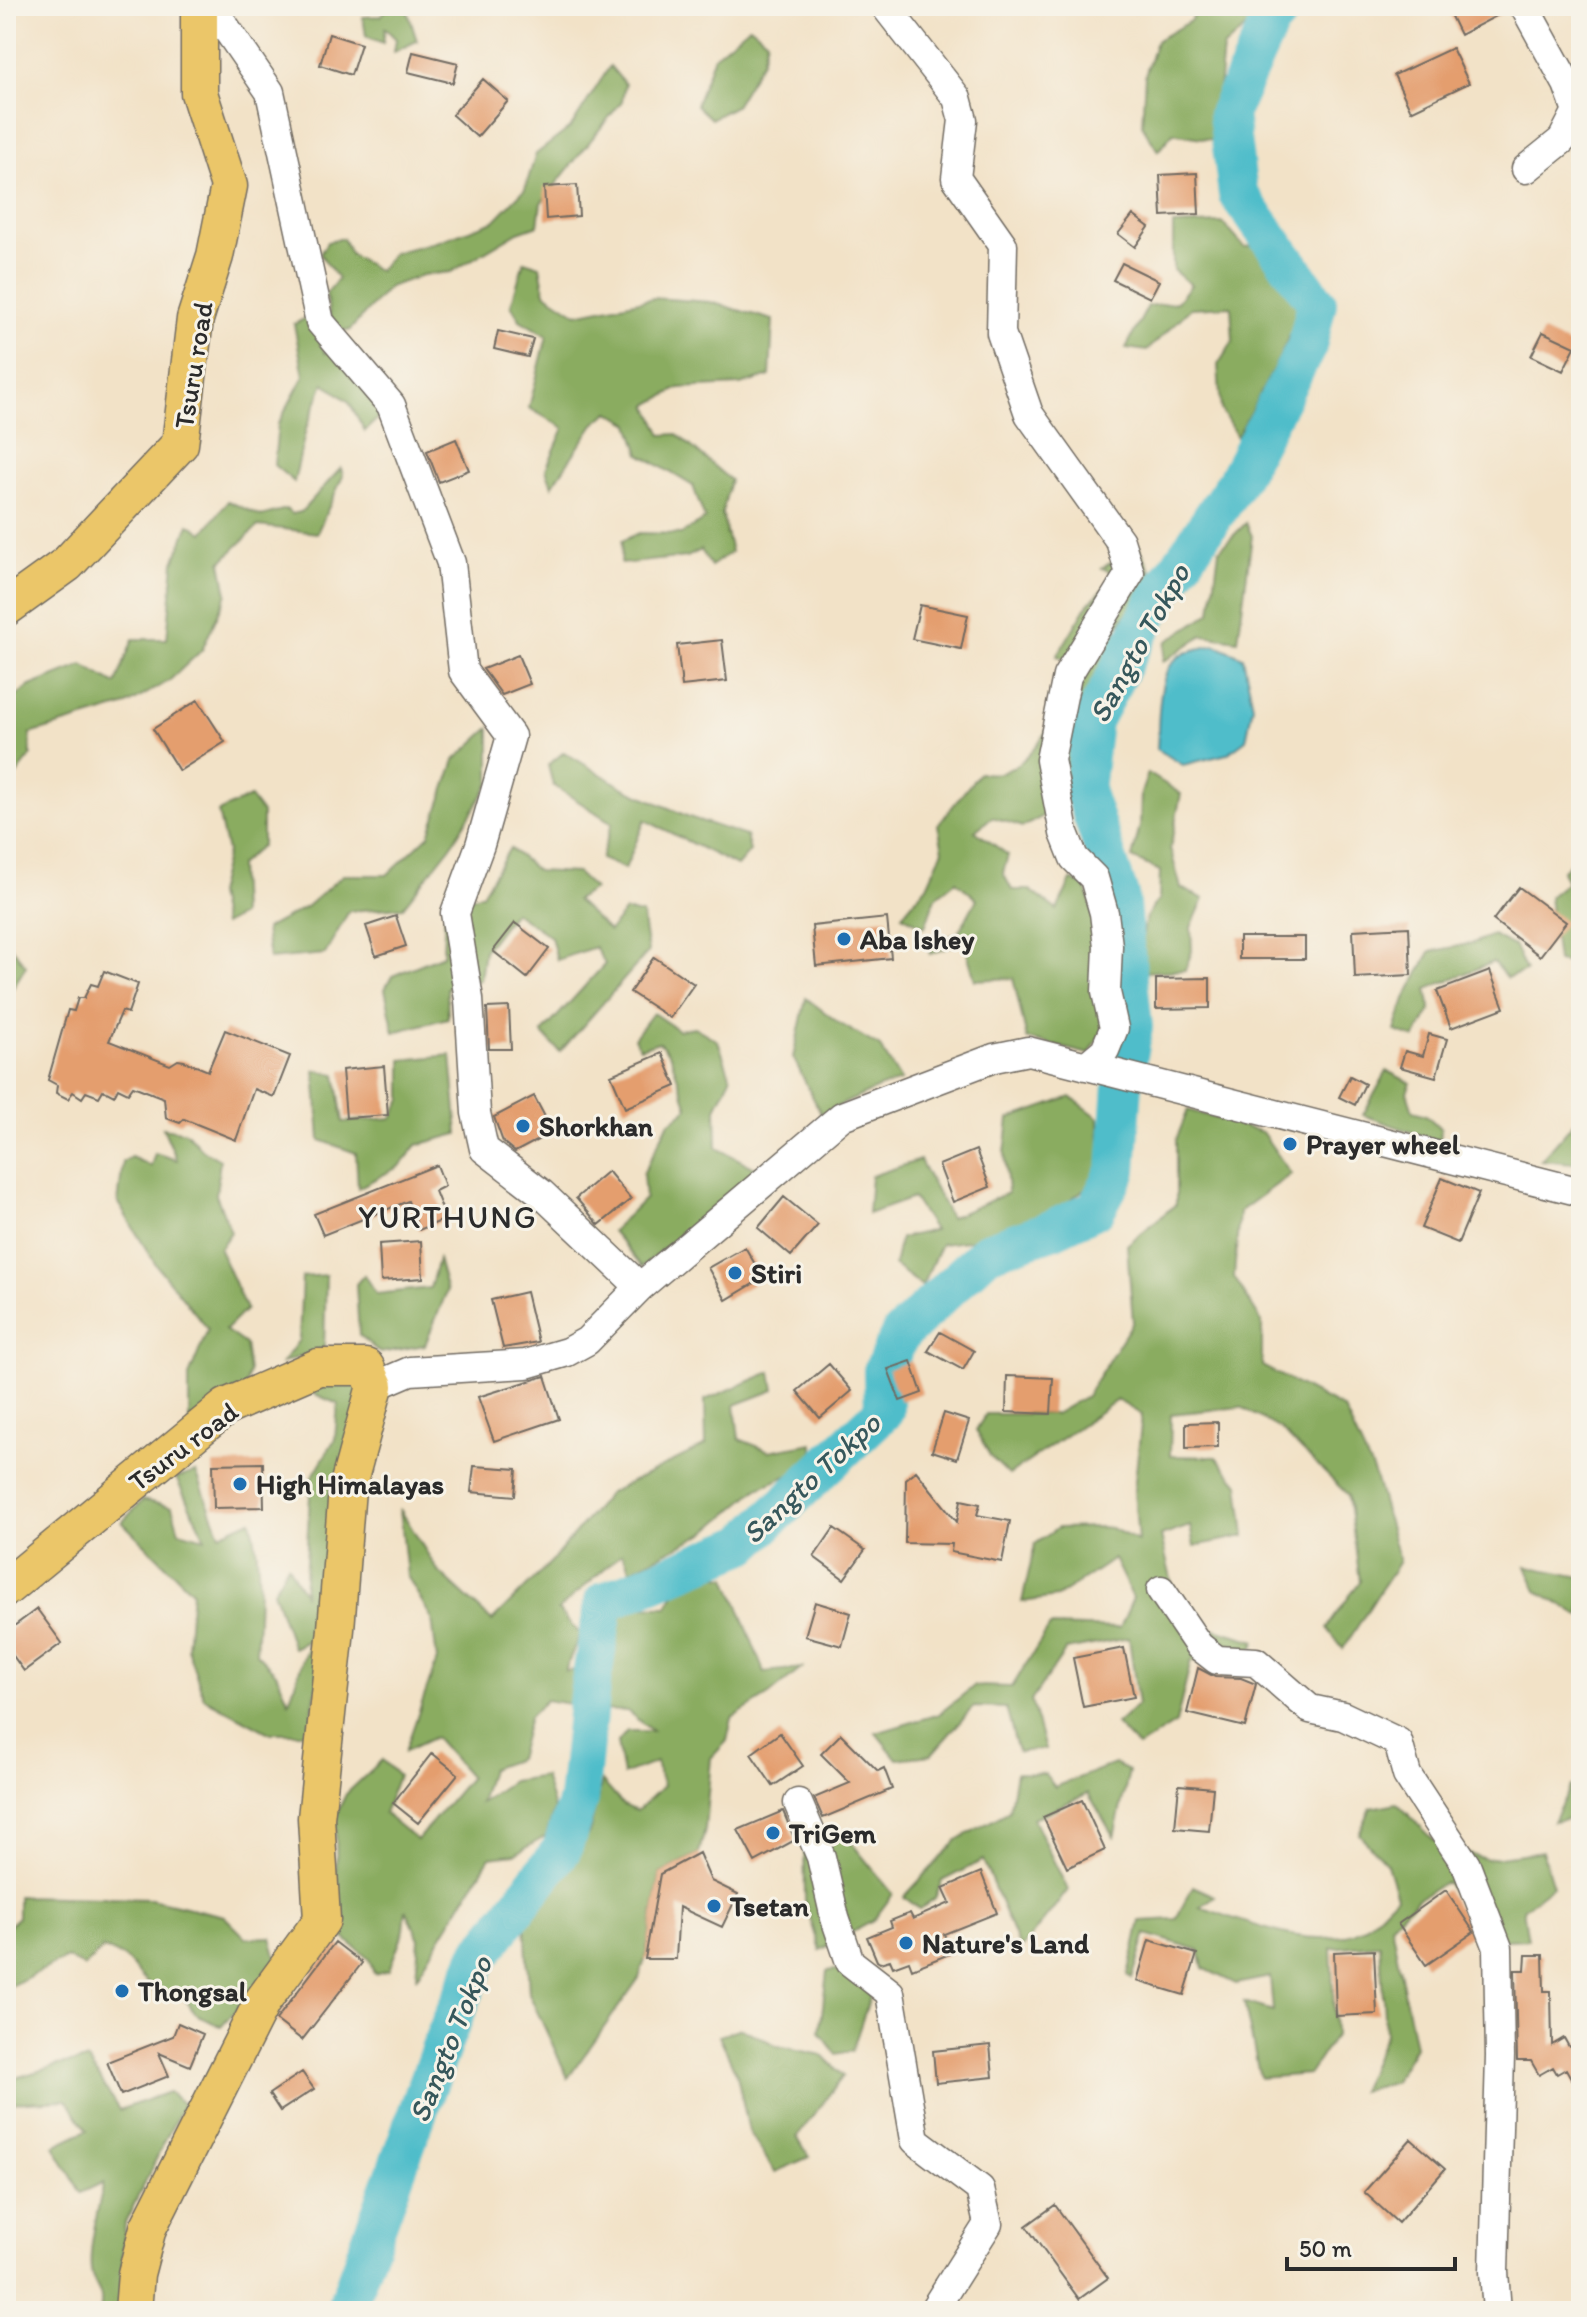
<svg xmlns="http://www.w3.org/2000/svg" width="1587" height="2317" viewBox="0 0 1587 2317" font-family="Itim,sans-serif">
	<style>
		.forest { fill: #8aac60; stroke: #5a6c46; stroke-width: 2 }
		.water { fill: #50bdca; stroke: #3e747a; stroke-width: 2 }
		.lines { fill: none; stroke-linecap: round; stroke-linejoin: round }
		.river { stroke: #50bdca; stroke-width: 40 }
		.building { fill: #e49e6e }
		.minor-casing { stroke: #716b62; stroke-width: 31 }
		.major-casing { stroke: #716b62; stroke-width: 39 }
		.minor { stroke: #fff; stroke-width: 28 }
		.major { stroke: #ebc669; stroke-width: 36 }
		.poi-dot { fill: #1f6fb2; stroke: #f7f3e8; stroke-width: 3 }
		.labels { text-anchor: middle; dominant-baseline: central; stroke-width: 6; stroke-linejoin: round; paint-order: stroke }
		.street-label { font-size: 28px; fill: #2b2b2b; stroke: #f7f3e8 }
		.poi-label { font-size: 28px; font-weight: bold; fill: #2b2b2b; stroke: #f7f3e8; text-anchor: start }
		.water-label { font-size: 30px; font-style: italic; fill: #36575b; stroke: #f7f3e8 }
		.quarter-label { font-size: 32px; letter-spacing: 2px; fill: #2b2b2b; stroke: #f7f3e8 }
	</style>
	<rect width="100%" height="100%" fill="#f7f3e8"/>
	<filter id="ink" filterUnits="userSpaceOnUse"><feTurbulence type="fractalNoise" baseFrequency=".0125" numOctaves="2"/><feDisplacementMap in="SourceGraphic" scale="16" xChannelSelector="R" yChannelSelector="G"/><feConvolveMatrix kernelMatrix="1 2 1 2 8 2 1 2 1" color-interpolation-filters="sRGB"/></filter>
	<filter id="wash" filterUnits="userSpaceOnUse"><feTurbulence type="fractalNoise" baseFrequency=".006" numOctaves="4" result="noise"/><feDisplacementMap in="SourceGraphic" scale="32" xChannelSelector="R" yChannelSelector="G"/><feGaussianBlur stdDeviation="1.8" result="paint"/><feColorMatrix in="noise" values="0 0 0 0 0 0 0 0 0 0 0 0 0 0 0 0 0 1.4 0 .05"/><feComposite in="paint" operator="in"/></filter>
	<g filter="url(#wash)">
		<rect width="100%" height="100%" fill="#f2e2c7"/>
		<path class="forest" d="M389,6H410L408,12L417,41L394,52L396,39L385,28L383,43L366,36L363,17L381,16Z
			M1199,6H1256L1250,24L1223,48L1219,91V141L1173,133L1158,151L1142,125L1145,76L1156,41L1190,21Z
			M750,26L767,40L762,61L735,106L711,119L696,105L714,56Z
			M610,66L625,84L622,101L541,203L538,225L518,232L451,272L423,275L389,287L349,331L332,328L326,294L338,279L320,254L327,242L343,238L350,254L379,271L393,253L439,241L494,221L525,189L536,154L571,127Z
			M1223,223L1244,247L1262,245L1292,292L1299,315L1279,358L1237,437L1221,410L1218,365L1233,341L1231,306L1191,308L1147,351L1126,348L1148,306L1177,302L1191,285L1173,270V225Z
			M524,261L540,266L545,293L577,314L654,298L710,302L773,320L770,376L740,385L679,388L648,405L662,435L677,434L730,480L722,514L731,552L711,566L701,550L687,557L621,564L622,541L639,533L681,534L705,519L693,486L640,454L630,424L609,412L594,424L552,486L546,469L564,428L529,408L547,336L520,320L511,305Z
			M310,316L325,353L336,347L381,415L365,431L349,402L324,383L306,429L294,482L274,465L278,424L304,376L294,324Z
			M341,468L343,476L317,533L258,526L221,562L227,594L202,650L170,680L127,705L30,734L31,756L6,788V704L30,686L83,665L116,684L133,639H167L174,562L189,524L203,533L228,501L261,516L286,509L292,514L301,512Z
			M1246,523L1252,536L1238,640L1203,635L1163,662L1166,642L1211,612L1219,550Z
			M1139,546L1156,581L1116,627L1117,646L1083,704L1070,758V802L1023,827L992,817L975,831L1008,855L1003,873L1012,890H1030L1057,910L1071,880L1086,887L1118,1006L1089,1054L1027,1039L1013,978L975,980L964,942L930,954L931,946L959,932L977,899L956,881L935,898L925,927L902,915L927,886L943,850L938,825L979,773C986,773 997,775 1004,772C1045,754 1061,701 1074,663L1057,656L1088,604L1117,575L1102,568Z
			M490,728V783L451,846L403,907L349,911L325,954L269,959L265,929L306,907L343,875H387L429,835L455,760Z
			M564,752L624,788L689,817L746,836L750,851L737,866L645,820L625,869L601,859L612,823L553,785L548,765Z
			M1148,773L1181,794L1170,848L1181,888L1204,899L1191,927L1192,951L1185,970L1145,972C1142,946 1138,919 1159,900L1160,871L1132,858L1140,826L1141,793Z
			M250,797L262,813V845L239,865L241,915L223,925L217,894L227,852L218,812Z
			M510,848L537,871L577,873L594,889L576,900L609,931L625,911L642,914L648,952L560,1052L542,1033L605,964L595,947L557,960L551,937L514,912L484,951L480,980L447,987L448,1018L394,1032L385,989L392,976L443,955L445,906L482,894Z
			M1581,853V965L1557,961L1549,897L1567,882L1562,871Z
			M1493,935L1515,947L1526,971L1507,978L1493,962L1427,989L1431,1010L1415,1038L1395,1031L1405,999L1430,952L1473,943Z
			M6,940L26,966L6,999Z
			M806,998L839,1023L880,1047L901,1081L878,1088L821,1114L793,1057Z
			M653,1013L678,1030L694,1027L718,1041L731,1078L716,1108L717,1148L757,1169L642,1267L612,1231L645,1198L643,1174L668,1124L688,1108L670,1055L659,1042L640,1048L634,1038Z
			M451,1055L458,1134L417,1145L400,1166L358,1188L356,1153L320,1140L315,1070L336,1074L343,1122L392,1118L402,1099V1060Z
			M1387,1071L1411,1083L1407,1092L1413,1111L1426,1115L1441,1129L1440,1142L1363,1115Z
			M1071,1097L1099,1118L1101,1176L1052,1214L1010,1236L941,1244L922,1286L894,1265L900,1238L934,1230L913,1198L868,1214L871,1176L920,1160L950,1218L1008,1193L1005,1153L1009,1119Z
			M1188,1110L1262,1132L1291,1174L1239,1212L1234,1277L1262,1322V1366L1344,1409L1375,1476L1399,1561L1343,1649L1327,1628L1360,1581L1348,1495L1280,1429L1241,1407L1171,1414L1170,1456L1216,1457L1239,1484L1245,1536L1194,1546L1190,1526L1161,1536L1174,1592L1204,1626L1256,1641L1241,1672L1191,1660L1176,1723L1138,1747L1116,1724L1138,1705L1129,1638L1066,1650L1031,1701L1045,1749L1018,1752L1006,1708L973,1707L931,1755L897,1759L876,1733L939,1714L974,1686L1012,1687L1050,1626L1120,1628L1133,1598L1114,1559L1057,1597L1022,1602L1035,1544L1058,1528L1101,1527L1111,1528L1138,1541L1134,1490L1142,1415L1117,1400L1009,1475L990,1456L976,1430L986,1414H1055L1086,1396L1133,1322L1127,1245L1176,1204V1140Z
			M1581,1114V1151L1573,1163L1541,1160Z
			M163,1128L186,1132L201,1149L220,1160L216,1195L231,1232L219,1249L246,1309L225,1330L245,1344L249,1372L245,1389L189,1421V1376L208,1329L156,1265L118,1203L123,1162L131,1157L151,1166L155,1153L177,1160Z
			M438,1259L447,1291L425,1345L380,1353L359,1335L356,1284L364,1275L376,1294L430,1288Z
			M326,1275L324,1348L282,1363L299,1340L302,1277Z
			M771,1372L774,1390L735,1405L739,1439L769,1451L813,1443V1465L758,1488L705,1533L631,1570L622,1553L558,1610L580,1634L565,1671L577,1670L570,1704L546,1700L529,1717L518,1759L490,1769L480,1803L512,1781L544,1776L554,1809L546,1836L515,1854L490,1857L416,1978L419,1939L406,1909L404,1930L389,1970L374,1974L369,1959L337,1932L336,1815L346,1794L382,1760L398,1776L384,1813L417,1840L470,1777L435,1737L405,1751L437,1660L432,1619L407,1576L400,1509L438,1571L492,1621L551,1562L609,1493L706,1445L705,1400Z
			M346,1380L361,1386L319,1635L293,1648L273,1591L288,1565L304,1594L311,1479L335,1439L338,1404L312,1393L313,1382Z
			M196,1472L220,1534L251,1520C262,1564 259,1608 256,1653L276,1673L289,1702L308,1644L323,1647L309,1733H269L204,1698L187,1648L192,1591L122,1522L143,1500L172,1507L179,1531L205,1538L176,1478Z
			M1526,1566L1581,1577V1616L1537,1591Z
			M687,1573L727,1577L764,1672L802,1668L769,1695L732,1718L727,1741L711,1758L705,1829L699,1853L660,1874L645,1959L639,1978L568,2078L529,1994L525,1921L560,1865L589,1833L602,1781L623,1805L637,1811L663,1786L656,1762L623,1775L617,1743L627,1731H652L627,1711L602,1710L607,1640L620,1606L667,1607Z
			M1114,1764L1129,1771L1114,1837L1088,1793L1033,1819L1068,1890L1020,1950L983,1860L942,1881L935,1898L920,1909L904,1897L957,1840L1009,1811L1016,1773L1045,1774L1055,1787Z
			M1571,1786L1581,1790V1817L1553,1821Z
			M1397,1803L1440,1846L1486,1859L1542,1851L1553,1886L1523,1909L1528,1939L1486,1941L1446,1882L1418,1898L1391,1925L1415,2046L1393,2083L1360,2091L1385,2034L1380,1944L1331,1948L1335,2035L1309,2074L1260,2078L1244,2002L1273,2011L1270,1977L1236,1984L1203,1968L1199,1950L1146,1934L1132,1979L1128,1975L1140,1921L1176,1919L1193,1886L1215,1896L1200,1907C1244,1921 1317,1954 1361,1929C1374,1922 1386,1906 1397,1896L1387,1864L1359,1834L1371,1808Z
			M804,1828L850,1841L893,1894L873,1921L820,1950L805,1902Z
			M18,1896L151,1899L224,1916L246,1938L271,1937L278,1963L221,2027L194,2013L180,1993L160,1998L124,1957L103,1948L84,1967L67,1958L6,1988V1928L18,1917Z
			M866,1967L870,1997L852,2051L836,2054L820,2032L827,1971Z
			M741,2028L778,2046L822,2055L843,2076L797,2137L809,2157L775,2172L749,2131L737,2075L719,2035Z
			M88,2060L119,2110L169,2092L183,2104L125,2223L119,2311H100C105,2289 93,2288 91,2270C88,2249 99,2203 104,2182L81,2193L54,2146L87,2130L67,2100L6,2103V2081L58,2065Z"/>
		<path class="water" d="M1216,645L1243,657L1253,706L1246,740L1227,754L1183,765L1157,749C1159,725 1157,686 1170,666C1179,651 1201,648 1216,645Z"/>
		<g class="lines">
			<path class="river" d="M345,2311L445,2037L479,1957L562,1849L578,1800L589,1695L604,1602L744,1544L884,1411L883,1371L900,1335L987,1252L1054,1229L1096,1209L1117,1170L1123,1085L1133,1027L1119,895L1084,790L1092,721L1154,604L1235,484L1307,346L1317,303L1238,194L1228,114L1270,22L1285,6"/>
		</g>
		<g id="blocks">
			<path class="building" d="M1446,6H1507L1508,10L1460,35Z
				M329,34L361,44L351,75L320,65Z
				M1452,48L1469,83L1411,111L1394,75Z
				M413,52L458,63L453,83L408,72Z
				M483,79L508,101L477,137L452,115Z
				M1197,173L1199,214L1162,216L1160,175Z
				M577,185L579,216L546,219L544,187Z
				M1133,215L1149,227L1135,247L1118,234Z
				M1122,263L1159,281L1150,298L1113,280Z
				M498,331L533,339L528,357L494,349Z
				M1543,332L1575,347L1563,371L1531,356Z
				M456,439L469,470L439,482L427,451Z
				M920,605L968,615L961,649L912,639Z
				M722,640L727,681L682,686L677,645Z
				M518,655L530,684L502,695L483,669Z
				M198,700L225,742L179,771L153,729Z
				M1519,887L1566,922L1540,956L1493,920Z
				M396,916L406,946L376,956L366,926Z
				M887,918L891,958L816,966L812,926Z
				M515,923L549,949L527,978L493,951Z
				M1409,927L1411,975L1355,978L1353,930Z
				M1239,937H1305V959H1239Z
				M654,957L694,984L670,1018L630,992Z
				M104,971L138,984L128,1013L122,1011L109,1041L170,1065L178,1060L184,1061L208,1071L225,1030L290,1056L274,1097L254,1089L236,1140L184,1119L180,1123L166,1118L164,1098L133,1086L128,1093L118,1088L114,1096L103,1090L99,1097L86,1092L82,1098L73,1092L68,1099L56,1093L57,1085L48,1080L68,1010L74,1011L78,998H84L91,984L98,986Z
				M1490,971L1504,1008L1451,1028L1437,991Z
				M1210,978V1008L1156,1009V979Z
				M509,1007L511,1049H489L487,1008Z
				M1429,1034L1447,1039L1436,1077L1400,1067L1405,1051L1423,1056Z
				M662,1053L676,1086L625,1108L611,1075Z
				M384,1066L388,1115L346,1118L342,1070Z
				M1350,1076L1365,1084L1355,1105L1339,1097Z
				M534,1096L553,1132L515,1152L503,1142L494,1117Z
				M976,1150L990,1187L953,1202L939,1165Z
				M437,1165L445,1186L435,1191L446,1219L419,1230L408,1201L323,1235L314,1214Z
				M608,1171L631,1199L599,1225L576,1198Z
				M1442,1178L1479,1193L1458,1243L1421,1228Z
				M784,1197L818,1225L791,1256L758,1228Z
				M421,1241L423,1278L381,1281L379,1244Z
				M745,1247L763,1278L726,1300L708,1268Z
				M526,1292L538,1342L503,1348L491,1300Z
				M940,1332L974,1351L963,1370L928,1351Z
				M911,1361L922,1393L900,1401L888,1369Z
				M829,1364L852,1391L820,1418L797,1391Z
				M545,1376L559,1419L494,1441L478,1397Z
				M1007,1376L1053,1378L1051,1414L1006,1412Z
				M944,1413L969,1421L957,1459L932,1451Z
				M1218,1422V1447L1186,1448V1423Z
				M263,1463L264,1507L214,1508L213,1464Z
				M474,1466L517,1469L515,1496L471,1492Z
				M916,1471L957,1522L961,1500L980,1504L977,1515L1010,1521L1002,1562L951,1552L952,1544L905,1543L906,1479Z
				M834,1528L865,1550L844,1579L814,1557Z
				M815,1602L851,1613L842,1646L805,1636Z
				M37,1609L62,1643L24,1671L6,1646V1632Z
				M1124,1648L1134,1697L1083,1707L1073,1658Z
				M1198,1668L1215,1677L1241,1678L1256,1684L1245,1727L1187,1713Z
				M780,1733L803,1766L773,1786L751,1754Z
				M841,1734L878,1771L884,1768L892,1789L823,1818L814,1798L850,1783L821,1754Z
				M432,1753L458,1774L418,1823L393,1803Z
				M1179,1785L1213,1788L1209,1831L1175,1828Z
				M1082,1800L1105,1850L1067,1868L1043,1817Z
				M783,1811L795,1840L755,1862L738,1830Z
				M699,1853L711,1881L738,1894L722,1927L679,1907L676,1959H645L660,1874Z
				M981,1872L997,1913L944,1934L952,1953L912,1969L909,1961L893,1967L890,1960L880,1963L877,1961L867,1937L892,1927L890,1921L910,1913L913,1919L950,1903L943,1888Z
				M1446,1890L1474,1932L1426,1965L1398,1924Z
				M1149,1940L1197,1954L1184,1995L1137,1981Z
				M335,1942L362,1963L302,2040L276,2020Z
				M1374,1950L1377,2014L1336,2016L1334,1952Z
				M1526,1955H1543L1544,1991H1551L1552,2045L1564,2038L1569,2047L1581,2041V2096L1566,2069L1557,2074L1553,2067L1539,2075L1531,2061H1517L1515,1970H1525Z
				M178,2023L203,2034L190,2066L159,2053L169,2076L121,2095L107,2062L173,2036Z
				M990,2045L993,2077L936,2083L933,2051Z
				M302,2072L314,2089L280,2111L269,2094Z
				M1411,2139L1445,2169L1398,2223L1364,2192Z
				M1055,2205L1108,2278L1079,2299L1026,2226Z"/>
		</g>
	</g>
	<g filter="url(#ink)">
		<use href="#blocks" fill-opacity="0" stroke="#716b62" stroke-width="2"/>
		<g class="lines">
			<g class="minor-casing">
				<path id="minor" d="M211,6L270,92L320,322L391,405L451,563L463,671L511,736L480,845L455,913L469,999L476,1113L484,1149L541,1193L640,1287
					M885,6L957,98L963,120L956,178L1003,245L1001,333L1029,414L1120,541L1130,573L1067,676L1050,760L1064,833L1074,858L1094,878L1104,913L1108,946L1106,992L1114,1028L1105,1050L1086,1066
					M1524,6L1567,84L1577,111L1562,140L1526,169
					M375,1386L410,1371L526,1364L567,1352L587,1341L640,1287L842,1116L994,1058L1028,1051L1581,1192
					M1161,1590L1199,1646L1217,1660L1256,1662L1310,1709L1343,1716L1398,1742L1407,1775L1466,1865L1498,1948L1500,2056L1494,2272L1497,2311
					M798,1803L821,1857L835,1918L850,1962L890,1993L915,2140L980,2189L988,2224L933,2311"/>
			</g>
			<g class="major-casing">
				<path id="major" d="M6,608L67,564L180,444L195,319L215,256L229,186L199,93V6
					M6,1588L226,1407L318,1367H366L375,1386L347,1489L336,1629L316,1818L322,1920L262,2002L148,2228L136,2274L133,2311"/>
			</g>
			<use href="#minor" class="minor"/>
			<use href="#major" class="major"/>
		</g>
	</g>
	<g class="poi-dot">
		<circle cx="844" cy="939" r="8"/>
		<circle cx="523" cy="1126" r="8"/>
		<circle cx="1290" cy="1144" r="8"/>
		<circle cx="735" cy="1273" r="8"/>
		<circle cx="240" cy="1484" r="8"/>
		<circle cx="773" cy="1833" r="8"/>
		<circle cx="714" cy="1906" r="8"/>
		<circle cx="906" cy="1943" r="8"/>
		<circle cx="122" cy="1991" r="8"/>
	</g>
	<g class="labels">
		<g class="street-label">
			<text transform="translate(193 365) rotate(-81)">Tsuru road</text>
			<text transform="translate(183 1446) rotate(-37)">Tsuru road</text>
		</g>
		<g class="poi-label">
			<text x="860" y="939">Aba Ishey</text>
			<text x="539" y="1126">Shorkhan</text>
			<text x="1306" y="1144">Prayer wheel</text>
			<text x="751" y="1273">Stiri</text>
			<text x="256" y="1484">High Himalayas</text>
			<text x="789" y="1833">TriGem</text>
			<text x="730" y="1906">Tsetan</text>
			<text x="922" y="1943">Nature's Land</text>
			<text x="138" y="1991">Thongsal</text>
		</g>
		<g class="water-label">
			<text transform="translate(1139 643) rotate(-61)">Sangto Tokpo</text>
			<text transform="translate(811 1478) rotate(-43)">Sangto Tokpo</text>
			<text transform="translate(450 2039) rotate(-68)">Sangto Tokpo</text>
		</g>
		<g class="quarter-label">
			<text x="448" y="1217">YURTHUNG</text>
		</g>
	</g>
	<rect width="1587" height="2317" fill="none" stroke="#f7f3e8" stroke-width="32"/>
	<path d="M1287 2257v12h168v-12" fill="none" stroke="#2b2b2b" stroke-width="4"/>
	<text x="1299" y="2257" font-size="24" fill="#2b2b2b" stroke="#f7f3e8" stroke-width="6" paint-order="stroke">50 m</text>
</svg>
